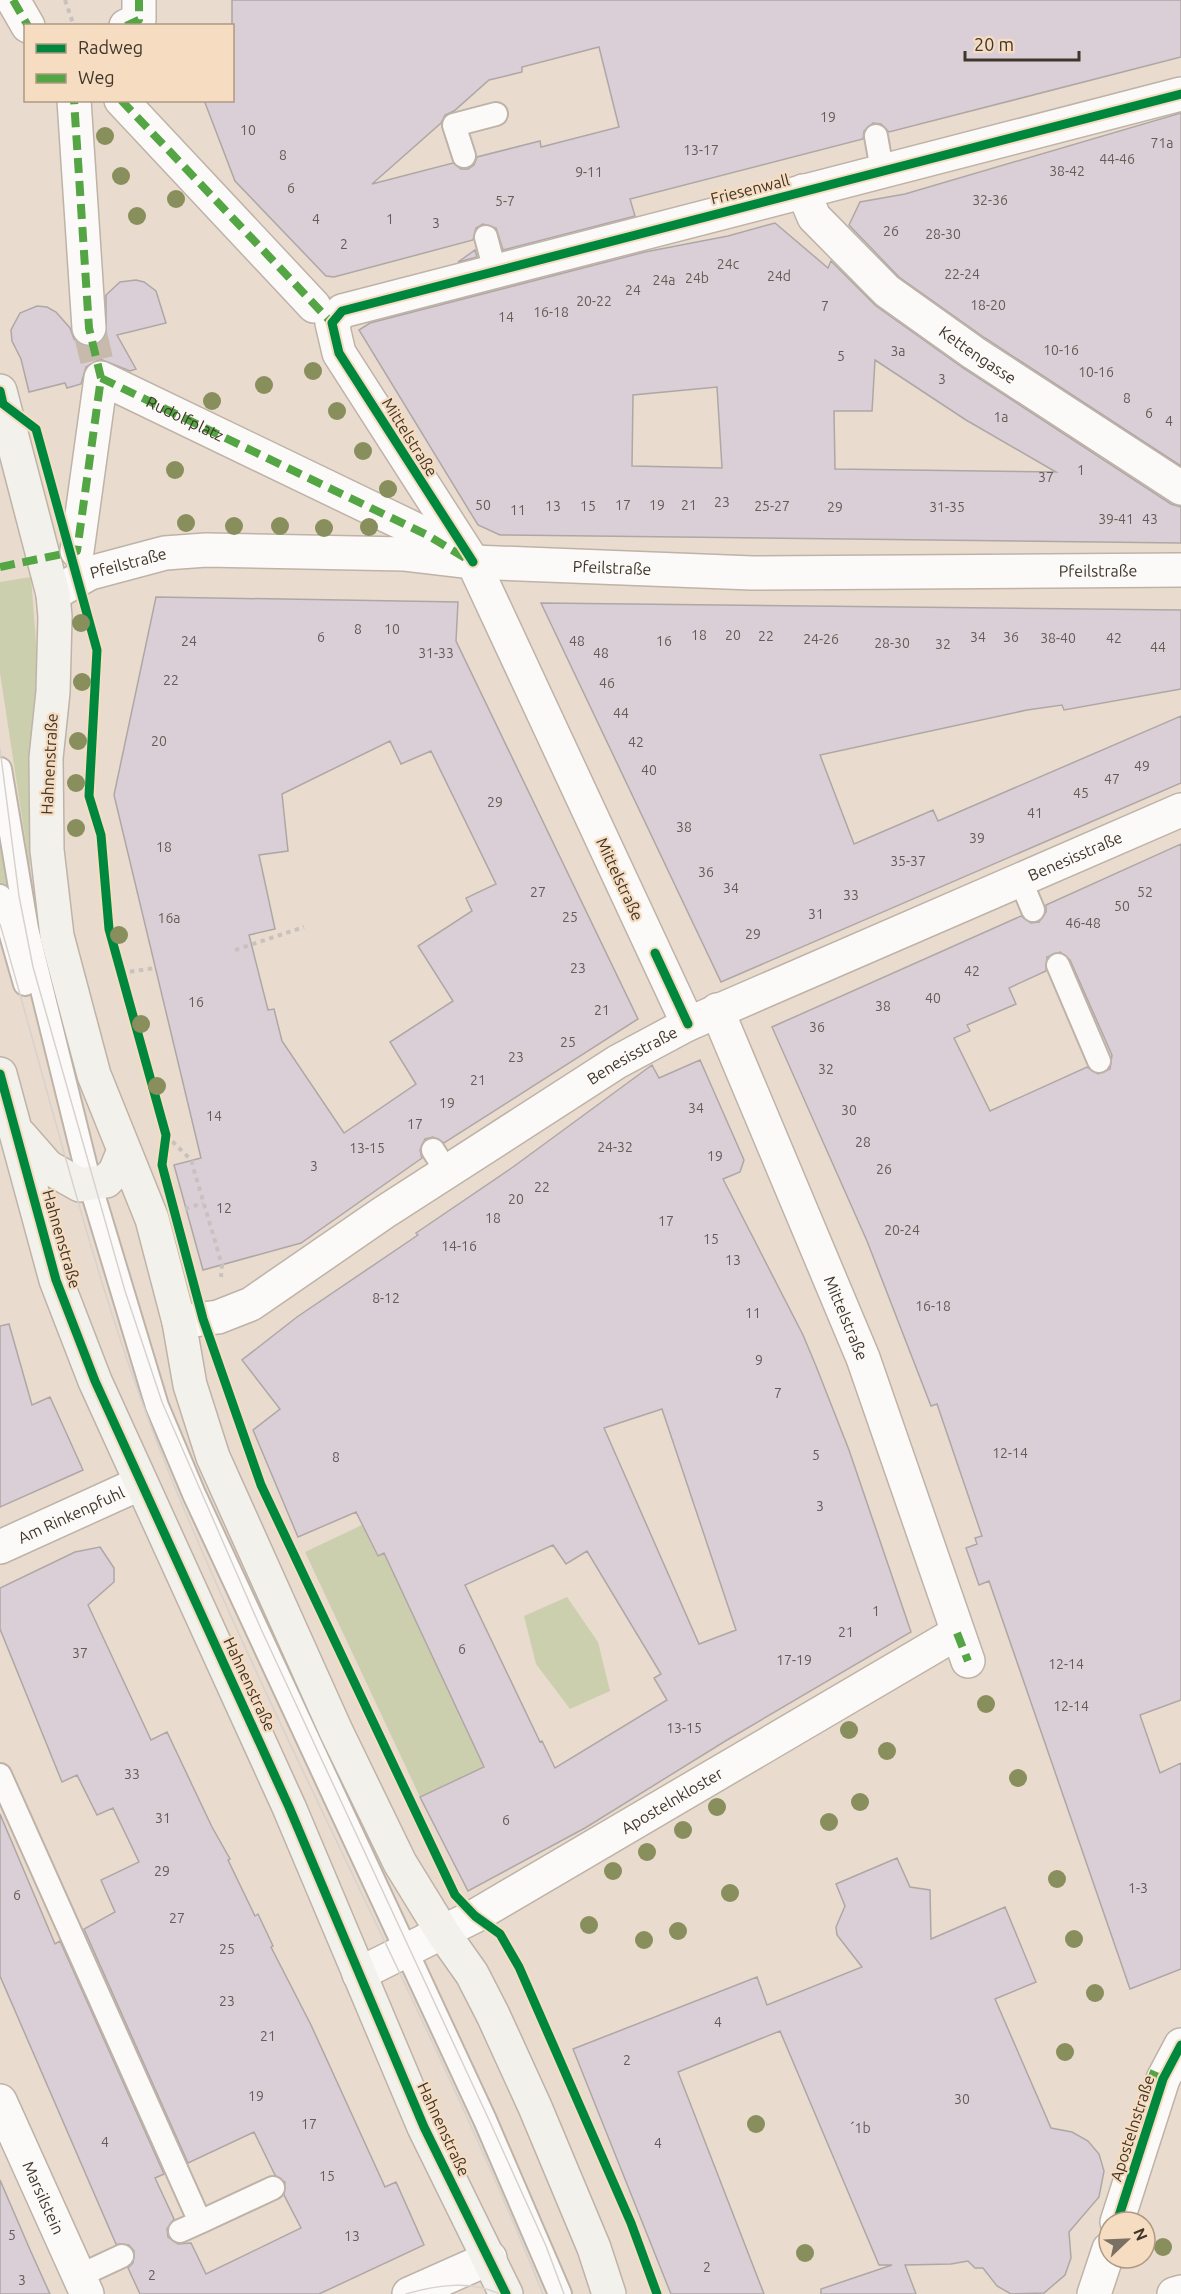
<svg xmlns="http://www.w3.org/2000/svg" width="1181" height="2294" viewBox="0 0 1181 2294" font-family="Ubuntu,sans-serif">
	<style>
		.green { fill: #cbcfae }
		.building { fill: #dacfd7; stroke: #afa7a6; stroke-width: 1.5; fill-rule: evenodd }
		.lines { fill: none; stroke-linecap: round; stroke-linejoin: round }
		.street-tunnel { stroke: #c7baad; stroke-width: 33; stroke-dasharray: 33 16; stroke-linecap: butt }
		.lane-casing { stroke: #beb3a8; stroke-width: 26 }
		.street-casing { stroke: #beb3a8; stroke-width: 36 }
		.secondary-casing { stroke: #beb3a8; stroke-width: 36 }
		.path { stroke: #c8c2be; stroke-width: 4; stroke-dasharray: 4.5 4.5; stroke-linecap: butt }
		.lane { stroke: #fcfaf8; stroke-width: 22 }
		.street { stroke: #fcfaf8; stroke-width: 33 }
		.secondary { stroke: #f3f1ec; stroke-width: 33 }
		.tram { stroke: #d7d2ce; stroke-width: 1.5 }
		.quiet { stroke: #54a543; stroke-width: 8; stroke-dasharray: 15 8; stroke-linecap: butt }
		.cycleway-casing { stroke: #f6dcc0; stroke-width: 13 }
		.cycleway { stroke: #00873e; stroke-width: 9 }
		.tree { fill: #888e5c }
		.labels { text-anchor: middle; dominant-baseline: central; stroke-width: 4.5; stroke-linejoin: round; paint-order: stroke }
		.number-label { font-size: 14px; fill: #665c56 }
		.street-label { font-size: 16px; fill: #40362b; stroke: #f6dcc0 }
	</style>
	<rect width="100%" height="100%" fill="#e9dbcd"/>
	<path class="green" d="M31,577L40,695L33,728L29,773L30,870L0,673V582Z
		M0,811L14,915L12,925L0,882Z
		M362,1525L377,1556L384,1553L484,1767L420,1797L305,1552Z
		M567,1597L598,1642L610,1691L570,1709L536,1664L524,1616Z"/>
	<path class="building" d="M232,0H1181V57L889,132L881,124L873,123L864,131L863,139L630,199L635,216L503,250L496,228L483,224L476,228L473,240L334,277L326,276L235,181L204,100H232ZM599,47L619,127L541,147L540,141L477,157L474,165L468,169H461L453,163L372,184L441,123L445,115L454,111L489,80L522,72V67Z
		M1181,113V466L985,338L899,277L849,225L860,202L905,194Z
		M775,223L828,268L831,261L876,306L963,368L1171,504L1181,507V543L500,535L478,525L359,330L370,323L645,252L728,236ZM875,360L966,420L1056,472L835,469L834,411H872ZM717,387L722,468L632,466L633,395Z
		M475,250L477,257L458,262Z
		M136,280L144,282L156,291L166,323L117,335L136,369L130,371L100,359L86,367L81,384L67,388L65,383L29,392L21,359L12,341L11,330L20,313L37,306L47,307L56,312L70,328L74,339L92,352L94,346L106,336V295L120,282Z
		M156,597L458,602L456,641L638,1019L444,1143L433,1137L425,1139L420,1150L422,1158L301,1243L203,1270L174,1165L201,1158L114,795ZM390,741L401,764L431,751L496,884L466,898L472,911L418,946L453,1001L390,1042L416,1084L344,1133L282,1041L274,1009L268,1010L249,935L275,929L259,855L288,851L282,794Z
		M541,603L1181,610V689L1064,710L1062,705L1027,710L820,755L854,844L933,810L938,821L1181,716V783L721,982Z
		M1181,844V1700L1140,1715L1160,1773L1181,1763V1969L1130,1989L989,1581L979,1585L966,1548L977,1544L975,1538L982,1536L937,1404L931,1406L867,1241L772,1027L1021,916L1031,923L1039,922L1046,912V905ZM1060,952L1070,960L1112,1055L1110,1069L1098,1074L1087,1067L990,1111L954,1038L970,1031L967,1025L1016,1004L1009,988L1046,971L1047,957Z
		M700,1060L744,1160L740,1172L723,1179L803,1335L816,1366L849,1450L911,1632L727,1740L585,1828L468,1891L420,1797L484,1767L384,1553L378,1556L356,1512L298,1537L253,1430L280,1409L242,1360L297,1317L418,1235L416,1233L513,1167L652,1065L659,1078ZM662,1409L736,1630L699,1644L604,1428ZM553,1545L566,1564L587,1551L661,1674L654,1678L667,1700L555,1768L542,1741L540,1742L465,1585Z
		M9,1324L32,1405L50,1397L83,1470L0,1507V1326Z
		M100,1547L114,1568V1582L88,1605L151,1740L167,1732L212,1827L230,1859L228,1860L255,1916L258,1914L273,1946L271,1947L311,2025L385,2187L396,2182L424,2245L319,2294H140L128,2268L133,2263L134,2251L129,2245L116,2244L0,1976V1814L55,1944L60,1941L164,2174L155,2178L174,2219L167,2229L168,2237L178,2244L191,2243L206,2274L301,2228L284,2195L285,2182L275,2175L254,2132L188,2163L84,1929L115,1912L101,1880L139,1862L113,1808L97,1815L77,1775L62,1782L0,1629V1588L75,1552Z
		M897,1858L910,1887L930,1890L931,1939L1005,1907L1036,1982L995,1999L1051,2128L1072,2132L1088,2141L1099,2154L1104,2171L1099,2197L1069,2232L1071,2258L1065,2275L1044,2293L1011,2294L997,2286L983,2268H975L968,2261L951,2264L905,2265L916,2294H821V2289L892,2265H879L780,2031L678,2072L764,2294H671L573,2049L757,1977L767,2005L862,1967L837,1935L836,1927L845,1906L836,1884Z
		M0,2180L31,2252L50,2294H0Z"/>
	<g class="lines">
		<path class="street-tunnel" d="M89,328L101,378"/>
		<g class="lane-casing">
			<path id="lane" d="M876,136L882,170
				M464,156L454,125L496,114
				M486,237L495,271
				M0,769L27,929L90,1184L157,1406L194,1494L485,2120L560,2294
				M1020,879L1033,910
				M0,896L25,984
				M1058,965L1099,1061
				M433,1150L447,1172
				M0,1775L200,2222L180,2231
				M200,2222L273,2188
				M79,2276L122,2256"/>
		</g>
		<g class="street-casing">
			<g id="street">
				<path d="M13,0L28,26"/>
				<path d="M126,26L139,20V0"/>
				<path d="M74,100L89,328"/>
				<path d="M121,100L314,306"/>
				<path id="s1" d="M803,191L814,217L887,291L974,353L1181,488"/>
				<path id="s2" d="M77,551L101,378L427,535"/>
				<path id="s3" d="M53,594L90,573L165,553L206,550L405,554L473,562L752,573L1181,570"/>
				<path id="s4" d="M717,1010L863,1358L968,1661"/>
				<path d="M688,1024L473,562L339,353L332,323L342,311L1181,94"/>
				<path id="s5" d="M179,1322L218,1317L251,1304L383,1213L617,1062L688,1024L1181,810"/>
				<path id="s6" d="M0,1547L141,1483"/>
				<path id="s7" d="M359,1974L475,1916L957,1633"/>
				<path id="s8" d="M0,2101L87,2294"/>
				<path d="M1117,2222L1163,2079L1181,2045"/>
				<path d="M409,2294L490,2258"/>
				<path d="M1094,2294L1109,2249"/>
				<path d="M1174,2294L1181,2292"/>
			</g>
		</g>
		<g class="secondary-casing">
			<path id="secondary" d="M0,391L53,594L55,617L53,692L46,758L47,850L57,936L94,1075L152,1219L179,1322L190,1385L213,1457L336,1731L400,1863L443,1933L472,1974L493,2015L535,2107L594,2248L609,2294
				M0,1074L56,1280L95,1381L289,1807L424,2127L506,2294
				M20,1135L48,1167L80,1185L106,1181L115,1172L124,1150"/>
		</g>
		<path class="path" d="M65,0L74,26
			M235,950L304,927
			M121,973L155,968
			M166,1135L191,1160L222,1265L221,1277
			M185,1209L203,1203"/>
		<use href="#lane" class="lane"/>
		<use href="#street" class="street"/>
		<use href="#secondary" class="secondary"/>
		<path class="tram" d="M0,749L19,896L33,967L125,1291L162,1402L261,1629L490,2122L546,2246L564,2294
			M0,924C56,1116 101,1312 179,1497C292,1767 434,2023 543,2294
			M406,2294C438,2285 469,2280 500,2294"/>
		<path class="quiet" d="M13,0L28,26
			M126,26L139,20V0
			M121,100L332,323
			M101,378L427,535L467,559
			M0,567L77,551L101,378L89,328L74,100
			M957,1633L968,1661
			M1149,2073L1163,2079
			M1133,2116L1149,2122"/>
		<g class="cycleway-casing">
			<path id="cycleway" d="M0,391L3,404L36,429L97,650L89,796L101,835L109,929L166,1135L162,1165L203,1319L261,1485L455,1895L475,1916L500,1934L519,1967L631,2223L657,2294
				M473,562L339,353L332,323L342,311L1181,94
				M655,953L688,1024
				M0,1074L56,1280L95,1381L289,1807L424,2127L506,2294
				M1117,2222L1163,2079L1181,2045"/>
		</g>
		<use href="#cycleway" class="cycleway"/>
	</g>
	<g class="tree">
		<circle cx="105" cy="136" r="9"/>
		<circle cx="121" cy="176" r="9"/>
		<circle cx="176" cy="199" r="9"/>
		<circle cx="137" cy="216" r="9"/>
		<circle cx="313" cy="371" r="9"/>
		<circle cx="264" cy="385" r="9"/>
		<circle cx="212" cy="401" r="9"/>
		<circle cx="337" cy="411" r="9"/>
		<circle cx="363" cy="451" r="9"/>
		<circle cx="175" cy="470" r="9"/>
		<circle cx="388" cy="489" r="9"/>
		<circle cx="186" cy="523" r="9"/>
		<circle cx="234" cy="526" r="9"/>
		<circle cx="280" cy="526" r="9"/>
		<circle cx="369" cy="527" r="9"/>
		<circle cx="324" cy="528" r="9"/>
		<circle cx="81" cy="623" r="9"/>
		<circle cx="82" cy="682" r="9"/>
		<circle cx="78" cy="741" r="9"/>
		<circle cx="76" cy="783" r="9"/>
		<circle cx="76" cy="828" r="9"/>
		<circle cx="119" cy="935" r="9"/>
		<circle cx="141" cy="1024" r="9"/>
		<circle cx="157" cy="1086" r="9"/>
		<circle cx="986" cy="1704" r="9"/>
		<circle cx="849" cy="1730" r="9"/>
		<circle cx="887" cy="1751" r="9"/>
		<circle cx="1018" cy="1778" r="9"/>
		<circle cx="860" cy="1802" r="9"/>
		<circle cx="717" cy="1807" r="9"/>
		<circle cx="829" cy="1822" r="9"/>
		<circle cx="683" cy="1830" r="9"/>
		<circle cx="647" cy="1852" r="9"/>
		<circle cx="613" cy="1871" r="9"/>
		<circle cx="1057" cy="1879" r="9"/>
		<circle cx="730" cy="1893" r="9"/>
		<circle cx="589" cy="1925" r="9"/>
		<circle cx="678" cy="1931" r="9"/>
		<circle cx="1074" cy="1939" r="9"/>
		<circle cx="644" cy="1940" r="9"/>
		<circle cx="1095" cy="1993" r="9"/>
		<circle cx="1065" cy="2052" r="9"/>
		<circle cx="756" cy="2124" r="9"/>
		<circle cx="1163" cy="2247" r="9"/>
		<circle cx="805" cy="2253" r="9"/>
	</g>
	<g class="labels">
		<g class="number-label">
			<text x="828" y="117">19</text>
			<text x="248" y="130">10</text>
			<text x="1162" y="143">71a</text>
			<text x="701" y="150">13-17</text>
			<text x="283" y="155">8</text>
			<text x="1117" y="159">44-46</text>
			<text x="1067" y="171">38-42</text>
			<text x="589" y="172">9-11</text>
			<text x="291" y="188">6</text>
			<text x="990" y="200">32-36</text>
			<text x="505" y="201">5-7</text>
			<text x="316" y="219">4</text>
			<text x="390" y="219">1</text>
			<text x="436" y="223">3</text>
			<text x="891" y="231">26</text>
			<text x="943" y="234">28-30</text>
			<text x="344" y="244">2</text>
			<text x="728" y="264">24c</text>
			<text x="962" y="274">22-24</text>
			<text x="779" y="276">24d</text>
			<text x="697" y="278">24b</text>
			<text x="664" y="280">24a</text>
			<text x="633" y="290">24</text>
			<text x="594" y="301">20-22</text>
			<text x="988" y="305">18-20</text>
			<text x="825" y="306">7</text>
			<text x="551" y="312">16-18</text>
			<text x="506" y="317">14</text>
			<text x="1061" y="350">10-16</text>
			<text x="898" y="351">3a</text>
			<text x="841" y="356">5</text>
			<text x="1096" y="372">10-16</text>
			<text x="942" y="379">3</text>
			<text x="1127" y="398">8</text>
			<text x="1149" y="413">6</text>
			<text x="1001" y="417">1a</text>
			<text x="1169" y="421">4</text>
			<text x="1081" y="470">1</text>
			<text x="1046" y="477">37</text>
			<text x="722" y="502">23</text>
			<text x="483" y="505">50</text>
			<text x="623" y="505">17</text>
			<text x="657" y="505">19</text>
			<text x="689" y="505">21</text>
			<text x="553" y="506">13</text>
			<text x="588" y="506">15</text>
			<text x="772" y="506">25-27</text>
			<text x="835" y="507">29</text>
			<text x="947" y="507">31-35</text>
			<text x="518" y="510">11</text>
			<text x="1116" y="519">39-41</text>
			<text x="1150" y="519">43</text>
			<text x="358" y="629">8</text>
			<text x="392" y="629">10</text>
			<text x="699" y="635">18</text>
			<text x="733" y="635">20</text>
			<text x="766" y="636">22</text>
			<text x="321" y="637">6</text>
			<text x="978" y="637">34</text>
			<text x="1011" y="637">36</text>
			<text x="1058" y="638">38-40</text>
			<text x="1114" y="638">42</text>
			<text x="821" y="639">24-26</text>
			<text x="189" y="641">24</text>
			<text x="577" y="641">48</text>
			<text x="664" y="641">16</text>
			<text x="892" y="643">28-30</text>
			<text x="943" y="644">32</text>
			<text x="1158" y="647">44</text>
			<text x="436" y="653">31-33</text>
			<text x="601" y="653">48</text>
			<text x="171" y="680">22</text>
			<text x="607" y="683">46</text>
			<text x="621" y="713">44</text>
			<text x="159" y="741">20</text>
			<text x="636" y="742">42</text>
			<text x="1142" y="766">49</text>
			<text x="649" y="770">40</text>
			<text x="1112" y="779">47</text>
			<text x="1081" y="793">45</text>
			<text x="495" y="802">29</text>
			<text x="1035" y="813">41</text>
			<text x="684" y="827">38</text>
			<text x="977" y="838">39</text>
			<text x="164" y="847">18</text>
			<text x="908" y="861">35-37</text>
			<text x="706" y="872">36</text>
			<text x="731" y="888">34</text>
			<text x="538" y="892">27</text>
			<text x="1145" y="892">52</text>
			<text x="851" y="895">33</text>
			<text x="1122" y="906">50</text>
			<text x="816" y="914">31</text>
			<text x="570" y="917">25</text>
			<text x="169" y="918">16a</text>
			<text x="1083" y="923">46-48</text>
			<text x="753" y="934">29</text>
			<text x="578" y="968">23</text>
			<text x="972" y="971">42</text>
			<text x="933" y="998">40</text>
			<text x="196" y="1002">16</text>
			<text x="883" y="1006">38</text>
			<text x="602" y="1010">21</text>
			<text x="817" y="1027">36</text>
			<text x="568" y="1042">25</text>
			<text x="516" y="1057">23</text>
			<text x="826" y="1069">32</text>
			<text x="478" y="1080">21</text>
			<text x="447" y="1103">19</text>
			<text x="696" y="1108">34</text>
			<text x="849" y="1110">30</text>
			<text x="214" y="1116">14</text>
			<text x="415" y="1124">17</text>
			<text x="863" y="1142">28</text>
			<text x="615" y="1147">24-32</text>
			<text x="367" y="1148">13-15</text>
			<text x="715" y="1156">19</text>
			<text x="314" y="1166">3</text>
			<text x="884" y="1169">26</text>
			<text x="542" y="1187">22</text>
			<text x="516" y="1199">20</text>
			<text x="224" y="1208">12</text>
			<text x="493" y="1218">18</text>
			<text x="666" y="1221">17</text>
			<text x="902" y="1230">20-24</text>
			<text x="711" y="1239">15</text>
			<text x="459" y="1246">14-16</text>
			<text x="733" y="1260">13</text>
			<text x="386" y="1298">8-12</text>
			<text x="933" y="1306">16-18</text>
			<text x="753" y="1313">11</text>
			<text x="759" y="1360">9</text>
			<text x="778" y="1393">7</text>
			<text x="1010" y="1453">12-14</text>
			<text x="816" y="1455">5</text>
			<text x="336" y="1457">8</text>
			<text x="820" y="1506">3</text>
			<text x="876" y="1611">1</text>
			<text x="846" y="1632">21</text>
			<text x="462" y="1649">6</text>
			<text x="80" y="1653">37</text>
			<text x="794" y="1660">17-19</text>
			<text x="1066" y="1664">12-14</text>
			<text x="1071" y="1706">12-14</text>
			<text x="684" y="1728">13-15</text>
			<text x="132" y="1774">33</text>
			<text x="163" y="1818">31</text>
			<text x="506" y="1820">6</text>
			<text x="162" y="1871">29</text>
			<text x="1138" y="1888">1-3</text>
			<text x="17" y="1895">6</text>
			<text x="177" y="1918">27</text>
			<text x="227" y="1949">25</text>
			<text x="227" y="2001">23</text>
			<text x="718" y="2022">4</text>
			<text x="268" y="2036">21</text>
			<text x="627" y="2060">2</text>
			<text x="256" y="2096">19</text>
			<text x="962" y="2099">30</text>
			<text x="309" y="2124">17</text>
			<text x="860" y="2128">´1b</text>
			<text x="105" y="2142">4</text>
			<text x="658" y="2143">4</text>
			<text x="327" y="2176">15</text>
			<text x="12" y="2235">5</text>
			<text x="352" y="2236">13</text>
			<text x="707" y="2267">2</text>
			<text x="152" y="2275">2</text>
			<text x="22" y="2280">3</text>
		</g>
		<g class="street-label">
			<text transform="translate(750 189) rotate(-14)">Friesenwall</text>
			<text stroke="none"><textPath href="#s1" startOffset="243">Kettengasse</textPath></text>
			<text stroke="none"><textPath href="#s2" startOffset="268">Rudolfplatz</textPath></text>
			<text transform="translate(410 437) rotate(58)">Mittelstraße</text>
			<text stroke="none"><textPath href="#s3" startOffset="82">Pfeilstraße</textPath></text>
			<text stroke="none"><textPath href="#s3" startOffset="568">Pfeilstraße</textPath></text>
			<text stroke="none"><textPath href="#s3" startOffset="1054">Pfeilstraße</textPath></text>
			<text transform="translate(49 764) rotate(-87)">Hahnenstraße</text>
			<text stroke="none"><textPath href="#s5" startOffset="1016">Benesisstraße</textPath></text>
			<text transform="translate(620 879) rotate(65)">Mittelstraße</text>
			<text stroke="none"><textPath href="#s5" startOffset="530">Benesisstraße</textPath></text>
			<text transform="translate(62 1239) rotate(74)">Hahnenstraße</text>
			<text stroke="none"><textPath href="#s4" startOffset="334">Mittelstraße</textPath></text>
			<text stroke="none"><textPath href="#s6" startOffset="78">Am Rinkenpfuhl</textPath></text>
			<text transform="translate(250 1684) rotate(65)">Hahnenstraße</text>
			<text stroke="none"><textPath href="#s7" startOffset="358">Apostelnkloster</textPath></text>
			<text transform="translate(1132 2128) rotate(-72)">Apostelnstraße</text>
			<text transform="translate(444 2129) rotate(65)">Hahnenstraße</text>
			<text stroke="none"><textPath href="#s8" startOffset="106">Marsilstein</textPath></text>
		</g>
	</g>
	<rect x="24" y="24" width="210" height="78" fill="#f6dcc0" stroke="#ad9a84" stroke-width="1.5"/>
	<rect x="36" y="44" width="30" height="9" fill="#00873e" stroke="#ad9a84" stroke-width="1.5"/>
	<text x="78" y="54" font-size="18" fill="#40362b">Radweg</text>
	<rect x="36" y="74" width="30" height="9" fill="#54a543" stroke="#ad9a84" stroke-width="1.5"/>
	<text x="78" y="84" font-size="18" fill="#40362b">Weg</text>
	<g transform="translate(1127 2240) rotate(67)"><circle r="28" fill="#f6dcc0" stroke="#ad9a84" stroke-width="1.5"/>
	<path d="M0-4.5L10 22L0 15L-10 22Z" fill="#7b7064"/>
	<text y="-9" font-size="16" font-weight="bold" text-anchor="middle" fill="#40362b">N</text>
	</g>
	<path d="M965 51v9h114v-9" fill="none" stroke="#40362b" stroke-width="3"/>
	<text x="974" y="51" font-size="18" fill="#40362b" stroke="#f6dcc0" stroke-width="4.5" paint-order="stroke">20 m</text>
</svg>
